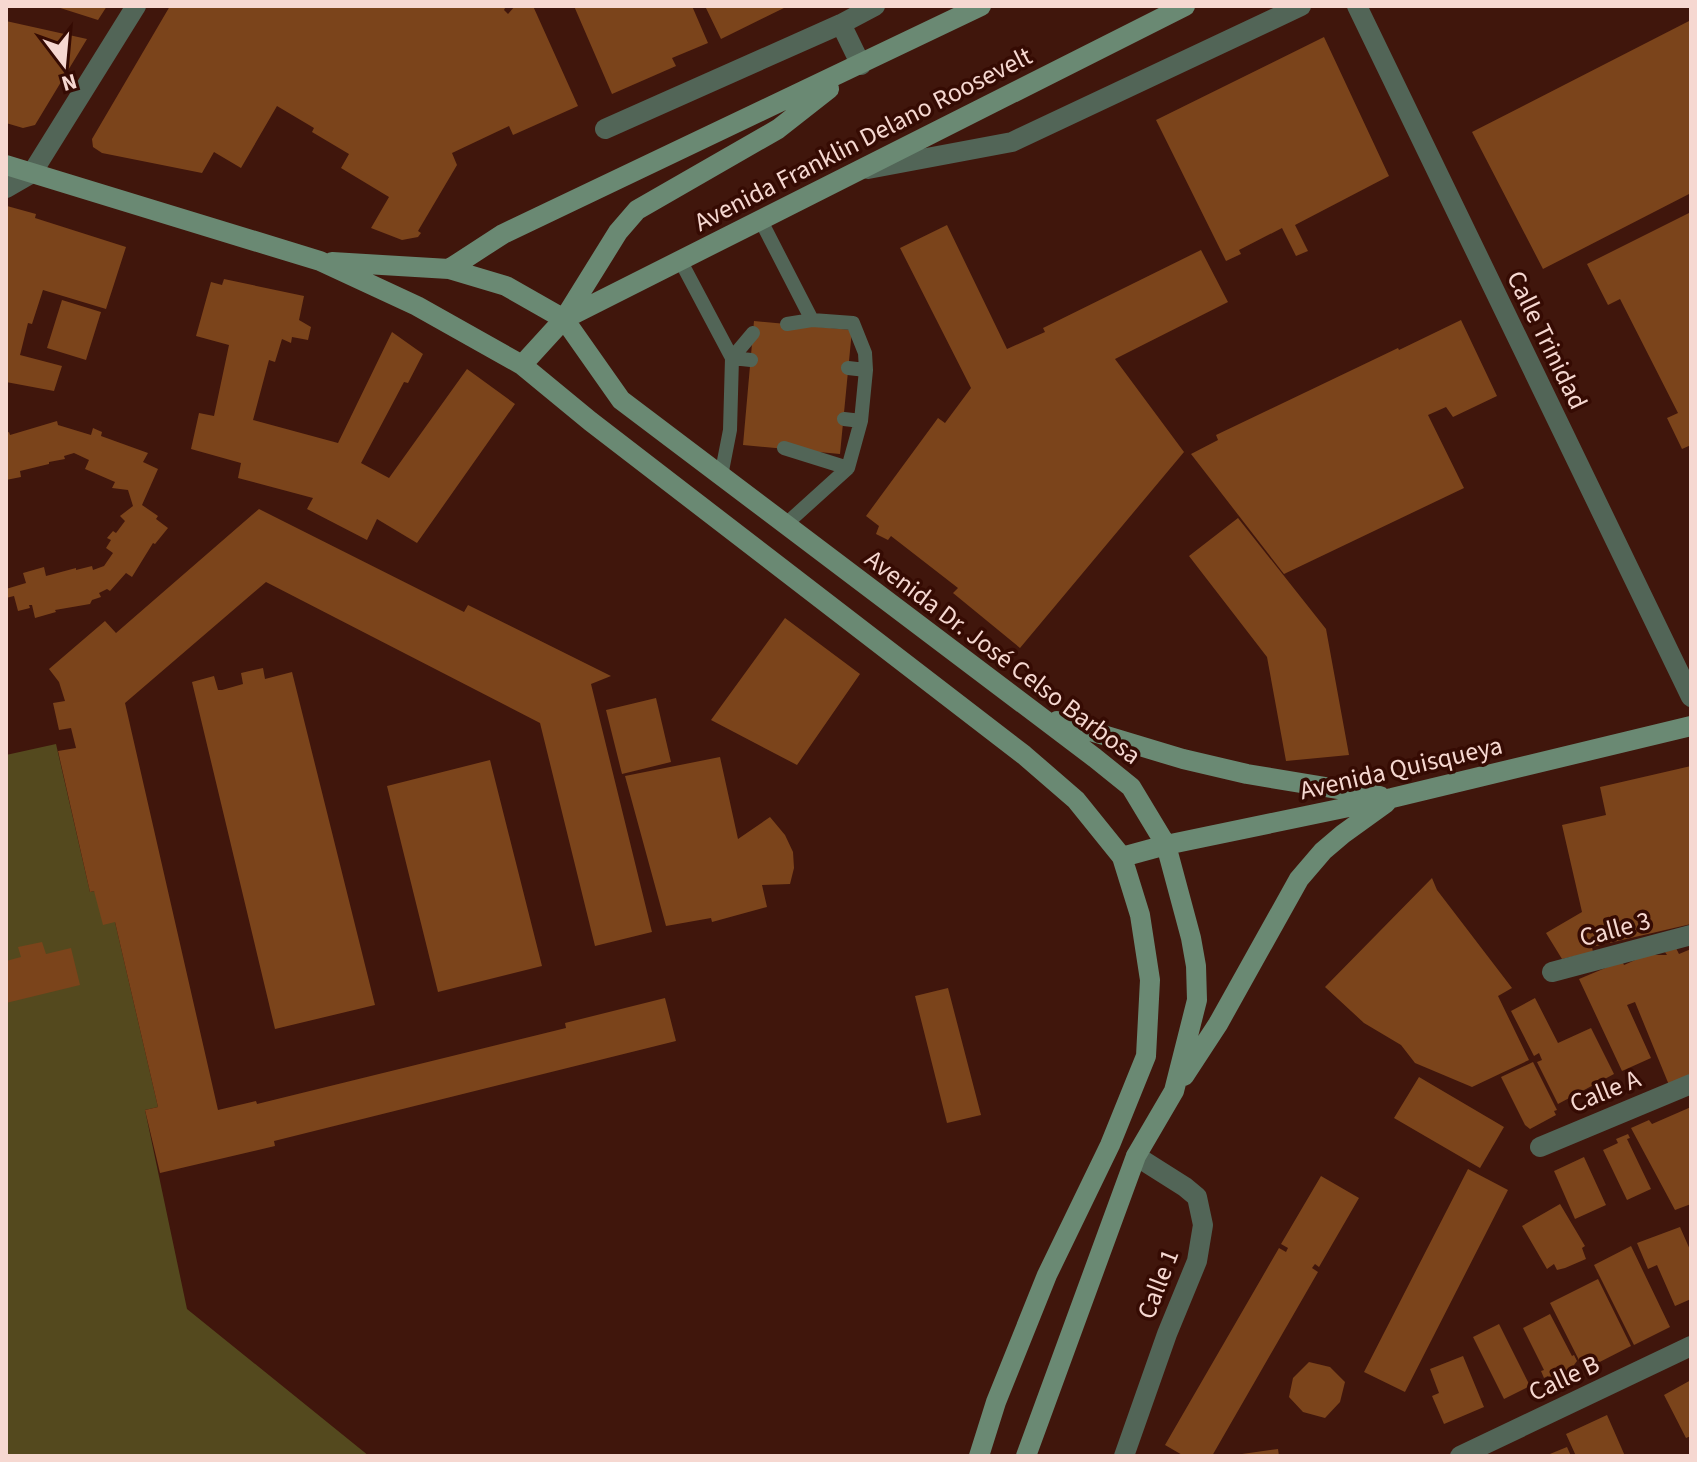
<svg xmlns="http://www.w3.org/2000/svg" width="1697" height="1462" viewBox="0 0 1697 1462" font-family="'Source Sans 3',sans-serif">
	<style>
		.forest { fill: #54491e }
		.building { fill: #7b441b }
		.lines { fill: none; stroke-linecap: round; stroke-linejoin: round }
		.lane { stroke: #526557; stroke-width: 14 }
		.street { stroke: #526557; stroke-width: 20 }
		.secondary { stroke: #6a8973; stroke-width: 20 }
		.labels { text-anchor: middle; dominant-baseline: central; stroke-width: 7; stroke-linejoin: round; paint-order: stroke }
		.street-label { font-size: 26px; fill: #f6d8d1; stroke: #350b03 }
	</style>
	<rect width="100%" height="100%" fill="#40160c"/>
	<path class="forest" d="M56,744L90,892L94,891L115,922L158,1107L145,1110L187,1309L369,1456H6V755Z"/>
	<path class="building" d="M54,6H107L98,20Z
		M170,6H506L504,10L508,14L515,6H533L578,106L513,135L509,126L452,153L457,165L418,231L421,233L418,237L402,240L371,228L389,197L341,168L349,154L312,132L314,128L277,106L241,168L214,152L202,173L102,153L93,147L92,139Z
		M574,6H692L708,43L672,58L676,66L612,94Z
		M705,6H788L721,39Z
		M1691,20V193L1543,269L1472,132Z
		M6,21L87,39L35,125L23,128L6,123Z
		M1324,37L1389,176L1295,225L1308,251L1296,256L1282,228L1239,250L1241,254L1226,261L1156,120Z
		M7,206L36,214L35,218L126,247L106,309L43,290L32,324L28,323L20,355L62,366L54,391L6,382Z
		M1691,212V445L1682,449L1667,418L1678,413L1620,299L1608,305L1587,264Z
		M947,225L1007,349L1045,332L1043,328L1201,250L1228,302L1115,359L1184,452L1020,648L953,593L958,588L891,536L888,540L876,534L879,526L866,516L938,418L945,423L971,388L900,248Z
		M224,279L304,296L299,320L311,327L308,340L292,337L291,343L282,339L275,362L269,360L253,420L338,443L392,332L423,354L408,383L404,382L361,463L389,478L467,369L515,404L417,543L377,519L367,540L307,509L313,498L238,478L241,463L191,449L199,413L214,416L229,345L196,336L211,282L222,285Z
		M62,300L101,312L86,360L47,348Z
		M1461,320L1497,396L1453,417L1446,407L1428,415L1464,488L1284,574L1191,454L1218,440L1216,435L1398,348L1399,350Z
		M754,321L852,330L840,454L743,445Z
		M57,421L58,425L91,435L93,428L102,432L101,436L148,453L143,462L158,469L142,505L158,516L156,519L168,528L155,544L153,543L132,577L126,573L110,591L107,589L99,593L101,597L92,600L90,604L55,610L56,612L35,618L32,605H29L30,608L18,611L14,596L6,598V589L26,583L23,573L44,567L46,576L76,568V570L92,566L93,570L104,566L113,553L106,548L111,540L107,538L113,531L116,533L125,521L120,516L133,506L128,490L112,488L115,482L85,469L89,460L74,453L64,456L65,459L49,462V464L20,471L21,477L6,480V433L9,432L10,435Z
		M259,509L464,612L468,605L611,676L591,684L652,932L595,946L540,723L266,582L125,703L218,1110L256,1101L257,1104L566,1028L565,1023L665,998L676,1041L274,1141L275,1146L160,1173L145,1110L158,1107L115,922L103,925L94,891L90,892L58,751L76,748L71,728L59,730L53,703L65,701L59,682L49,669L105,621L116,633Z
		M1238,518L1326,629L1349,755L1286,761L1267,657L1189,556Z
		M785,618L860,674L797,765L711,720Z
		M263,668L265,679L292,672L375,1005L275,1029L192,682L214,676L218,690H222L243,684L241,673Z
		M656,698L671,762L622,774L606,710Z
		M720,757L738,839L770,817L785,835L793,852L794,868L790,884L762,885L767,907L712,922L711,918L666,926L625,776Z
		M490,760L542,966L438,992L387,786Z
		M1691,766V924L1592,947L1593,952L1562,959L1546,933L1582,912L1562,825L1606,815L1600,787Z
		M1432,878L1437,890L1512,988L1498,996L1529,1060L1472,1087L1415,1063L1401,1045L1364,1023L1325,987Z
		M42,942L46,954L71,948L80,985L6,1003V961L21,957L18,947Z
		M1676,948L1679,954L1691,949V1075L1669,1085L1635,1002L1627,1005L1651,1058L1622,1071L1579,979L1622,961L1624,965L1653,952L1655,955H1667L1665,952Z
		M948,988L981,1115L947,1123L915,996Z
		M1535,998L1558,1043L1591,1028L1614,1074L1558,1104L1537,1062L1542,1060L1539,1053L1534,1056L1511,1011Z
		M1533,1062L1557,1110L1554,1111L1556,1115L1530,1129L1525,1125L1501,1077Z
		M1419,1077L1504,1127L1480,1168L1394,1118Z
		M1691,1107V1204L1675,1210L1631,1128L1649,1120L1652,1124Z
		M1628,1134L1630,1138L1627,1139L1651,1189L1627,1200L1603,1150L1618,1143L1616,1139Z
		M1584,1157L1606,1205L1575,1219L1554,1171Z
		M1468,1169L1508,1190L1405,1392L1364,1372Z
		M1321,1176L1359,1198L1319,1267L1315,1264L1312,1268L1318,1272L1212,1456H1184L1165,1445L1279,1248L1286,1252L1288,1248L1281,1244Z
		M1560,1204L1585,1246L1582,1248L1586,1259L1565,1268L1557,1270L1554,1264L1547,1269L1522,1226Z
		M1680,1227L1691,1252V1299L1675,1306L1657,1265L1648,1269L1637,1243Z
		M1631,1246L1670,1327L1634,1345L1594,1265Z
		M1598,1279L1631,1346L1584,1370L1550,1303Z
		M1550,1314L1572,1356L1574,1355L1577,1361L1574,1365L1576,1368L1551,1380L1548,1376L1544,1378L1541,1371L1544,1370L1523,1328Z
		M1499,1324L1530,1386L1504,1399L1473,1337Z
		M1463,1356L1484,1407L1444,1424L1432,1396L1439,1393L1430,1369Z
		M1309,1362L1330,1367L1345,1382L1340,1402L1325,1418L1303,1412L1289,1397L1293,1378Z
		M1691,1380V1436L1686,1438L1664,1395Z
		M1607,1415L1625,1456H1576L1566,1434Z
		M1567,1447L1571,1456H1545Z
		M1278,1449L1279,1456H1243L1242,1454Z"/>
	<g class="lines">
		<path class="lane" d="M760,219L812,320L853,323L865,353L866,370L861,421L848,468L786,524
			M680,260L732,358L751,360
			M787,324L812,320
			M848,368L866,370
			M844,419L861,421
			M784,448L848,468
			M721,476L730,430L732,358L753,333"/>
		<path class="street" d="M1357,6L1691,697
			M841,24L861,65
			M605,129L841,24L875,6
			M868,169L1012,142L1301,6
			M6,188L32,173L136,6
			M1552,972L1691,935
			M1540,1147L1691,1084
			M1124,1456L1167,1334L1197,1261L1203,1225L1197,1197L1185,1187L1136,1156
			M1460,1456L1691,1346"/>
		<path class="secondary" d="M6,165L320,261L417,306L522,365L590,421L1024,755L1076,800L1122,857L1140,915L1150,980L1146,1056L1110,1145L1047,1275L996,1402L979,1456
			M332,262L449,269L506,286L564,319L621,400L1095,758L1131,787L1166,845L1191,938L1196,966L1197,1000L1174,1091L1136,1156L1026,1456
			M449,269L503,234L981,6
			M564,319L1185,6
			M522,365L564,319L618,232L637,210L778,129L829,89
			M1057,721L1183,759L1247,774L1380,796
			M1122,857L1166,845L1392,798L1691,726
			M1184,1076L1218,1024L1299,879L1323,851L1343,834L1386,803"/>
	</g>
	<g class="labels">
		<g class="street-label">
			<text transform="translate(863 139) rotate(-27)">Avenida Franklin Delano Roosevelt</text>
			<text transform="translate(1547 340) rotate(64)">Calle Trinidad</text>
			<text transform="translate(1003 657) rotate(37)">Avenida Dr. José Celso Barbosa</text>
			<text transform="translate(1401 768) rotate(-13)">Avenida Quisqueya</text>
			<text transform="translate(1615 929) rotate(-15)">Calle 3</text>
			<text transform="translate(1605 1091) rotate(-22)">Calle A</text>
			<text transform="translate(1158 1284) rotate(-69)">Calle 1</text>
			<text transform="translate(1564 1378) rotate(-25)">Calle B</text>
		</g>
	</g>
	<rect width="1697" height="1462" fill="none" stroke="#f6d8d1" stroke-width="16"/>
	<g transform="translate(64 64) rotate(164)" stroke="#350b03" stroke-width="6" paint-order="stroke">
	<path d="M0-6L14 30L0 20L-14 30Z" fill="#f6d8d1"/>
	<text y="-12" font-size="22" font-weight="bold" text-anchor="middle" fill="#f6d8d1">N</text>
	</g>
</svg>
